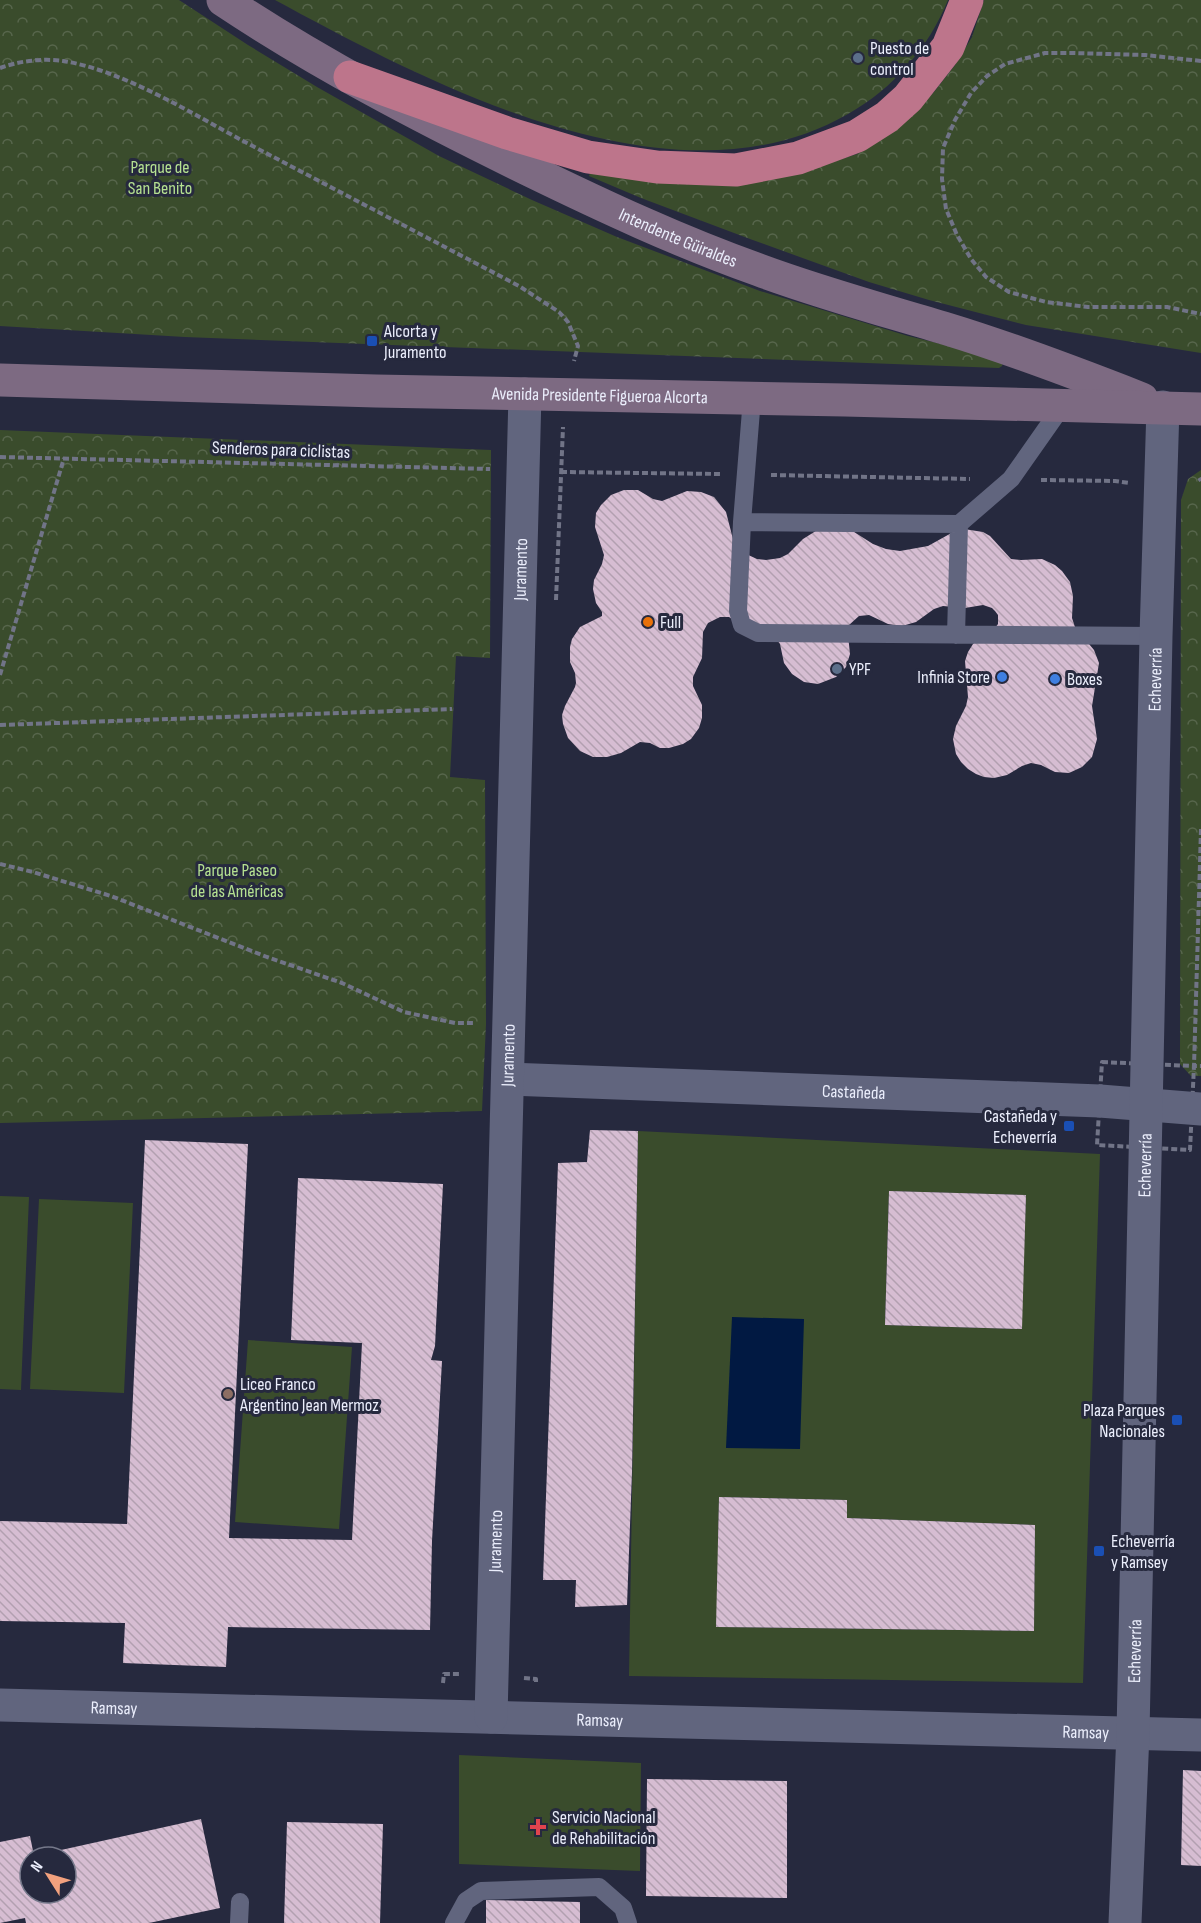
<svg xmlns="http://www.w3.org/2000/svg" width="1201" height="1923" viewBox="0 0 1201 1923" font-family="'Sofia Sans Condensed',sans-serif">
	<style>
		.green { fill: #3a4c2c; fill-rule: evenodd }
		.park { fill: url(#park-crowns) }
		.water { fill: #011942 }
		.building { fill: url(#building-back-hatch); fill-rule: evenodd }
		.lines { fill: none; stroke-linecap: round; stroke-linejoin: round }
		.path { stroke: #717487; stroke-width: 4; stroke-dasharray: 6 3; stroke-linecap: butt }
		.lane { stroke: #61657e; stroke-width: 18 }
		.street { stroke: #61657e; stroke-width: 33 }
		.secondary { stroke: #7d6a82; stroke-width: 33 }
		.highway { stroke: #bd758b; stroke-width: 33 }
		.service-dot { fill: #5c6f8a; stroke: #26293e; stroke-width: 2 }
		.transit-dot { fill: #1a4fb4; stroke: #26293e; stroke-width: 2 }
		.food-dot { fill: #e8710a; stroke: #26293e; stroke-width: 2 }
		.shop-dot { fill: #3f7fe0; stroke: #26293e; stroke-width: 2 }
		.education-dot { fill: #8d6e63; stroke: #26293e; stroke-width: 2 }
		.health-dot { fill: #e0444e; stroke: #26293e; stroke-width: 2 }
		.labels { text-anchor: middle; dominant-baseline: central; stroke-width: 6; stroke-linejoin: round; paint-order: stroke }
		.poi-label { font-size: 18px; fill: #ebeefc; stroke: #26293e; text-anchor: start }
		.park-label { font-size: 18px; fill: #b5e191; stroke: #26293e }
		.street-label { font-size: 18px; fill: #ebeefc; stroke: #26293e }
	</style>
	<defs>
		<pattern id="park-crowns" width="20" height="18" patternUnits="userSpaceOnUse" patternTransform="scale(1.5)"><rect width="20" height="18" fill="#3a4c2c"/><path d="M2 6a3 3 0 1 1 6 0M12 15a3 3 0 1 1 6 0" fill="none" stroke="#57664c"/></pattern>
		<pattern id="building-back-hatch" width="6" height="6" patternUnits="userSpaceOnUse" patternTransform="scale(1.5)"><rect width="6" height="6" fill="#d6bdd2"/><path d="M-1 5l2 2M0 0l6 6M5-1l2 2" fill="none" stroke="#b2a0b0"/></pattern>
	</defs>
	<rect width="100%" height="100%" fill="#26293e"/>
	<path class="green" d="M638,1131L1100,1154L1083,1683L629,1676ZM889,1191L1026,1195L1021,1329L885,1325ZM719,1497L847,1500V1518L1035,1525L1034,1631L717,1627Z
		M0,1196L29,1197L21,1390L0,1389Z
		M39,1199L133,1203L124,1393L30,1389Z
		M248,1340L352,1347L339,1529L235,1522Z
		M459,1755L641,1763L640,1871L459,1864Z"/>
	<path class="park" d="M0,0H179L248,45L317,87L439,156L532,200L617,237L760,291L908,336L954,347L1003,362L1002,366L999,368L185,337L0,326Z
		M275,0H948C929,47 893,89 848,114C674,214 432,85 275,0Z
		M984,0H1201V353L1026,325L929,300L869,282L750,239L641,198L589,176L591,170L799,173L857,154L884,138L934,92L955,65L972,37Z
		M0,430L491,450L490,658L456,656L450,777L485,780L486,1024L482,1111L0,1123Z
		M1201,470V1076H1191L1180,1064L1181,500L1188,479Z"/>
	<path class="water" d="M732,1317L804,1319L800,1449L726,1448Z"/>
	<path class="building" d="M624,490H638L653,499L662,501L687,491L701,492L714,497L726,512L734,543L744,553L757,559L766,560L780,558L788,554L803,539L819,529L851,530L873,544L886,549L900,551L928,546L955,531L964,529L983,532L990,536L1011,559L1021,560L1042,559L1055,565L1062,571L1070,582L1073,596L1072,618L1075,627L1094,650L1099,663L1092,706L1097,739L1092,757L1082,767L1069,773L1055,772L1041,765L1031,763L1022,766L1007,775L994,778L984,777L976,774L968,769L961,762L956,754L953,739L956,726L966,706L968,697L965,661L968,652L973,644L980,638L992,632L998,624V615L995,611L992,608L983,605L965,608L943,606L934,609L916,622L902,626L888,624L869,615L859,616L849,625L848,635L850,654L846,667L836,677L818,684L804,682L792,674L784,663L780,644L774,636L749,630L729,617H720L708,623L703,632L702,658L693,677V686L702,705V718L699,728L691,739L683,744L669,748H660L650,743L640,742L621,753L607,757H593L580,751L568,738L563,724L562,715L565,706L575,687L576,683L575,673L570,662V647L572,639L580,627L602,616V612L596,603L593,589L594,580L602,564L604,555L595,527L596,513L601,505L611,495Z
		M590,1130L638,1131L632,1472L627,1605L575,1607L576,1580H543L558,1163L587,1162Z
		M145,1140L248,1144L229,1538L352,1540L362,1343L291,1340L298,1178L443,1184L435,1346L431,1360L442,1361L432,1541L430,1630L228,1627L226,1667L123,1663L125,1623L0,1621V1521L127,1524Z
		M889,1191L1026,1195L1022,1329L885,1325Z
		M719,1497L847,1500V1518L1035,1525L1034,1631L716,1627Z
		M1183,1770L1201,1771V1866L1181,1865Z
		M647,1779L787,1781V1898L646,1896Z
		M201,1819L220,1908L149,1923H26L25,1918L0,1923V1842L30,1836L34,1856ZM30,1857H66V1893H30Z
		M287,1822L383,1824L380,1923H284Z
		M486,1900L580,1902V1923H486Z"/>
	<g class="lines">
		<path class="path" d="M1201,61L1145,55L1071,53H1045L1005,64L987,76L971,93L955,120L943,148L942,179L946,209L957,235L971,259L986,277L1009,292L1046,302L1088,307H1167L1201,314
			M0,68C19,61 43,58 63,61C122,70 191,113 245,142C336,190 428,238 519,286L559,312L568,322L578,346L574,361
			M0,457L490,469
			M561,472L721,474
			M771,475L970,479
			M1199,478L1201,481
			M1041,480L1115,481L1129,483
			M556,600L563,427
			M0,675L64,458
			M0,725L452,709
			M1201,829L1194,1066H1201
			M0,864L33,872L111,896L267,957L342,983L404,1012L455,1023H475
			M1102,1062L1194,1066L1190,1150L1097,1145Z
			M524,1678L536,1679V1685
			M443,1683L444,1674H459"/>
		<path class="lane" d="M752,398L742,522L738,611L742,625L758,633L1156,636
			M742,522L959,524L1011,479L1063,405
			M956,635L959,524
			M239,1923L240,1902
			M454,1923L466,1901L481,1891L599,1887L623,1908L628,1923"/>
		<g class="street">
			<path id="s1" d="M508,1079L1100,1101L1201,1109"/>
			<path id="s2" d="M0,1705L1201,1735"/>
			<path id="s3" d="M491,1717L525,394"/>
			<path id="s4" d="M1125,1923L1133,1733L1156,636L1163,407"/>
		</g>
		<g class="secondary">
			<path id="s5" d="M223,0C319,64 423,118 527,169C603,206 680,242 759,270C821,293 884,310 947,329C1013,349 1078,374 1142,399"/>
			<path id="s6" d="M0,380L376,391L845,400L1201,409"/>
		</g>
		<path class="highway" d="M350,77L507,133L588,157L657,167L736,170L798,158L857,136L887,117L908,98L948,47L967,0"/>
	</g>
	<g class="service-dot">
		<circle cx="858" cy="58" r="6"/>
		<circle cx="837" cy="669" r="6"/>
	</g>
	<g class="transit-dot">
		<rect x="366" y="335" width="12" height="12" rx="3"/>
		<rect x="1063" y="1120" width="12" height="12" rx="3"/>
		<rect x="1171" y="1414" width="12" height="12" rx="3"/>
		<rect x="1093" y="1545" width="12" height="12" rx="3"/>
	</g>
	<circle class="food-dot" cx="648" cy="622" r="6"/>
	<g class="shop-dot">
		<circle cx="1002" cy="677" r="6"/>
		<circle cx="1055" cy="679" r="6"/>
	</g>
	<circle class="education-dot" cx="228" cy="1394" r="6"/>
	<path class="health-dot" d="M535 1818h6v6h6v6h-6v6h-6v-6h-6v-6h6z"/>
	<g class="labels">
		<g class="poi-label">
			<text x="870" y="48">Puesto de<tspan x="870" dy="21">control</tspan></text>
			<text x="384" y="331">Alcorta y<tspan x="384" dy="21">Juramento</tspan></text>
			<text x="660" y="622">Full</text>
			<text x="849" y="669">YPF</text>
			<text x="990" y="677" text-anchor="end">Infinia Store</text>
			<text x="1067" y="679">Boxes</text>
			<text x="1057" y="1116" text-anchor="end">Castañeda y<tspan x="1057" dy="21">Echeverría</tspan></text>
			<text x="240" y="1384">Liceo Franco<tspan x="240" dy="21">Argentino Jean Mermoz</tspan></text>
			<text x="1165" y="1410" text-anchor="end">Plaza Parques<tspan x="1165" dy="21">Nacionales</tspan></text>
			<text x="1111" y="1541">Echeverría<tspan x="1111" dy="21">y Ramsey</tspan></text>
			<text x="552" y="1817">Servicio Nacional<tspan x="552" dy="21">de Rehabilitación</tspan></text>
		</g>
		<g class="park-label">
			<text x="160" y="167">Parque de<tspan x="160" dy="21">San Benito</tspan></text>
			<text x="237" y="870">Parque Paseo<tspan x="237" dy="21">de las Américas</tspan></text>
		</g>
		<g class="street-label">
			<text stroke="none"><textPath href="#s5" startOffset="514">Intendente Güiraldes</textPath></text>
			<text stroke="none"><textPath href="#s6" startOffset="600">Avenida Presidente Figueroa Alcorta</textPath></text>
			<text transform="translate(281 450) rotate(2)">Senderos para ciclistas</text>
			<text stroke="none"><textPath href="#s3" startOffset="1148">Juramento</textPath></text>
			<text stroke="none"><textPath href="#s4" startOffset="1244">Echeverría</textPath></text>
			<text stroke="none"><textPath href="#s3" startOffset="662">Juramento</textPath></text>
			<text stroke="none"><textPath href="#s1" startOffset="346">Castañeda</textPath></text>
			<text stroke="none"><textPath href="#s4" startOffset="758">Echeverría</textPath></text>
			<text stroke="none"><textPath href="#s3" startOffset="176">Juramento</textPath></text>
			<text stroke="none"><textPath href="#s4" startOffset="272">Echeverría</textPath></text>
			<text stroke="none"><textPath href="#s2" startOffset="114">Ramsay</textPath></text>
			<text stroke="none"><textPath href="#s2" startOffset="600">Ramsay</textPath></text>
			<text stroke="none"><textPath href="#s2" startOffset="1086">Ramsay</textPath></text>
		</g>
	</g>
	<g transform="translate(48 1875) rotate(307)"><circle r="28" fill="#26293e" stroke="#75788a" stroke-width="1.5"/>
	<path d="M0-4.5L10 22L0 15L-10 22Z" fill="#f2a17e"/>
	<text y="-9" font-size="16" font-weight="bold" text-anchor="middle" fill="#ebeefc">N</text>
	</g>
</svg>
